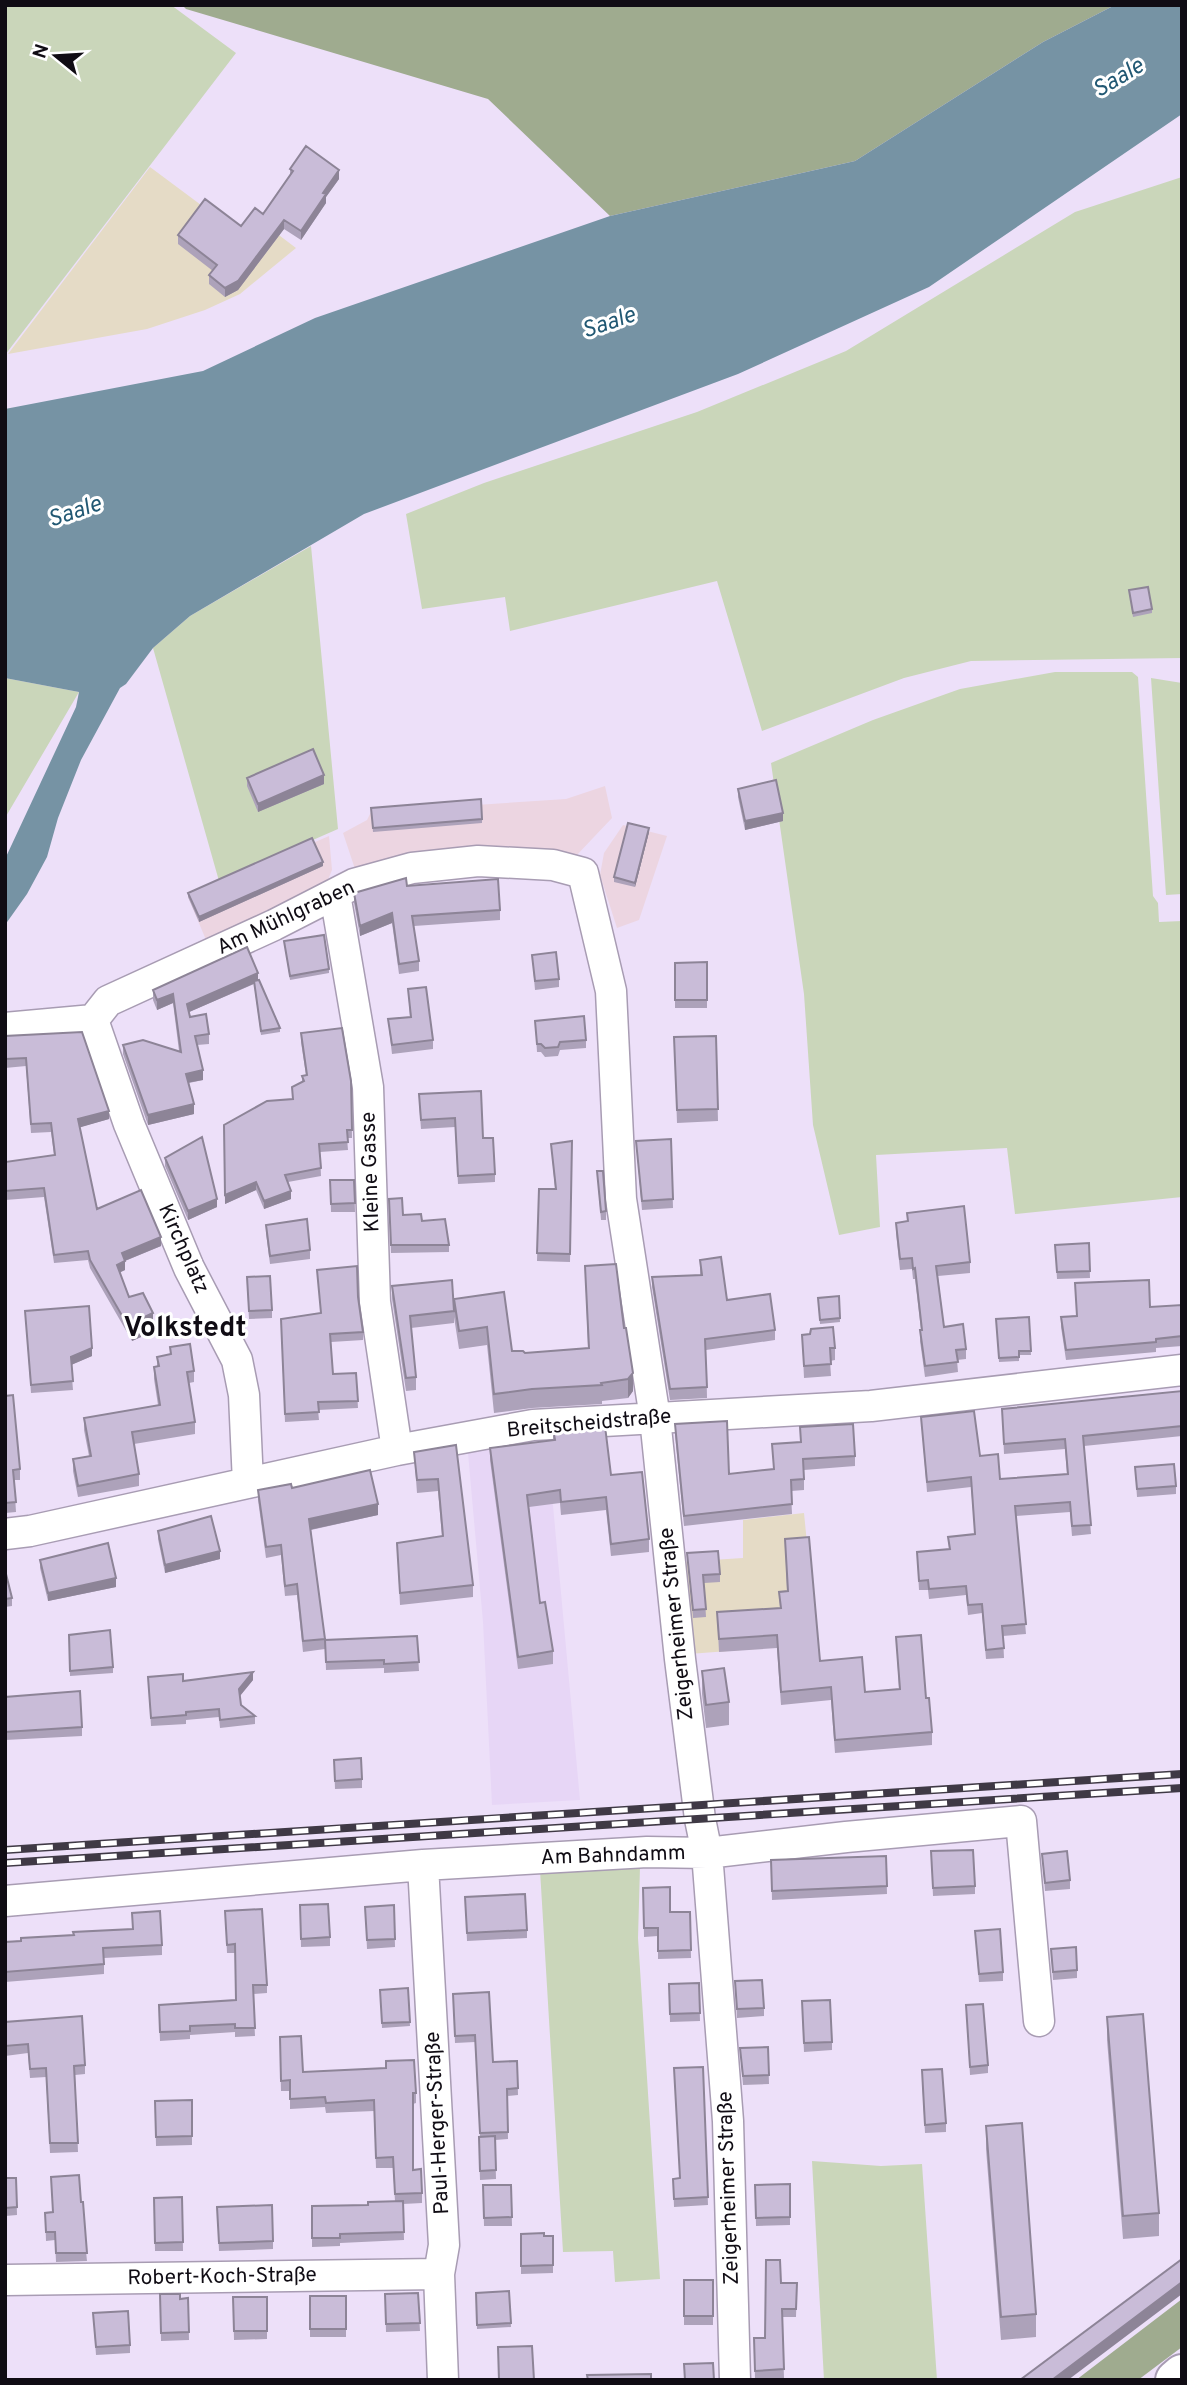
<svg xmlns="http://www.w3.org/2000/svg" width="1187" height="2385" viewBox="0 0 1187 2385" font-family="Overpass,sans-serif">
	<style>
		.commercial { fill: #e5dbc6 }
		.industrial { fill: #ecd5e1 }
		.built { fill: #e7d6f6 }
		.green { fill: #cad6ba }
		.forest { fill: #9fab8f }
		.water { fill: #7693a4 }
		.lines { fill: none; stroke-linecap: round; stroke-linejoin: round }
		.minor-casing { stroke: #a89cb3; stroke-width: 33 }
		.major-casing { stroke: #a89cb3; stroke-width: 42 }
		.minor { stroke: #fff; stroke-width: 30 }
		.major { stroke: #fff; stroke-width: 38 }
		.rail-casing { stroke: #3f3945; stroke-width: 8 }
		.rail { stroke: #fff; stroke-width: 5; stroke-dasharray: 16; stroke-linecap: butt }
		.wall { fill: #ada2ba }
		.shaded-wall { fill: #8d8497 }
		.building { fill: #c9bcd8; stroke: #8d8497; stroke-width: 2 }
		.labels { text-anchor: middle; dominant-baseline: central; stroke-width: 6; stroke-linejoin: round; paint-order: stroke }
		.street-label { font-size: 21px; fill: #100c14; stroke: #fff }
		.water-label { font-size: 23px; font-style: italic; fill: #215873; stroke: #fff }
		.district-label { font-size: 28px; font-weight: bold; fill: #100c14; stroke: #fff }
	</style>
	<rect width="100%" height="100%" fill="#ede0f9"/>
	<path class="commercial" d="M150,167L240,234L255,217L296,248L240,294L205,310L147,329L8,354Z
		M804,1513L817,1644L689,1654L681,1562L743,1558V1520Z"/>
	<path class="industrial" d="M605,786L612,818L575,857L355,869L343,833L367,820L371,812L566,799Z
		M623,825L667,836L639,920L617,928L600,875L604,853Z
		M329,836L332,870L325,887L209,947L188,897Z"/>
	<path class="built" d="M547,1440L580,1800L492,1805L483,1622L468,1453L490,1447Z"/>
	<path class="green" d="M5,5H171L236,53L5,355Z
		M1182,177V658L971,661L904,678L762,731L717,581L510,631L505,597L422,609L406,514L484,483L697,412L846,351L1075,212Z
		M311,546L338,829L219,881L153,648L190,616Z
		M1055,672H1132L1138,677L1153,896L1158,903L1159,922L1182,921V1197L1015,1214L1007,1148L876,1155L880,1227L839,1235L813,1125L804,994L771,763L873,720L960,689Z
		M5,678L79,692L5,818Z
		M1151,678L1182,683V894L1166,895Z
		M640,1867L638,1938L660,2279L615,2282L613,2251L563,2252L540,1870Z
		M812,2161L881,2166L922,2164L937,2380H824Z"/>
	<path class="forest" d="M182,5H1115L1043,42L855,161L610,216L488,99L186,9Z
		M1182,2299V2347L1138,2380H1076Z"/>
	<path class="water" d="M1115,5H1182V114L929,287L738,374L364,514L190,616L153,648L126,684L120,688L81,760L58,818L47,857L27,894L5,925V859L76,707L79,692L5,678V409L203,371L315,318L610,216L855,161L1043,42Z"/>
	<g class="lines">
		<g class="minor-casing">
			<path id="minor" d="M335,894L368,1087L375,1302L397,1450
				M93,1020L129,1124L189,1268L237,1360L244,1395L248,1483
				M5,1028L93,1020L108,1001L274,925L354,884L412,868L478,861L553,865L583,873L611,991L621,1199L655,1418L680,1659L700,1819L707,1853L728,2121L735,2380
				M5,1534L30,1531L397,1450L533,1425L871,1406L1182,1370
				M423,1865L444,2245L439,2274L443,2380
				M5,1901L423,1865L647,1852L707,1853L846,1837L1021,1821L1039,2021
				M5,2280L439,2274"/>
		</g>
		<g class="major-casing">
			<path id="major" d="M1175,2380L1182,2374"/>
		</g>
		<use href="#minor" class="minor"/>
		<use href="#major" class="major"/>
		<g class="rail-casing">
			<path id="rail" d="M5,1850L1182,1774
				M5,1863L1182,1788"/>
		</g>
		<use href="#rail" class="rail"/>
	</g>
	<path class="wall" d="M290,169L339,179L326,197V203L301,240L284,229L238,290L225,297L209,284V275L213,271L178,244V235L241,226L263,214L290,175Z
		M1129,590L1152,609V613L1133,617Z
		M247,778L324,784L258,812L247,786Z
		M738,789L783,821L745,830L738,797Z
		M371,808L482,819V823L373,832Z
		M649,832L635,887L614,882V877Z
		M323,866L199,922L188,897V893Z
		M407,886L500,910V920L414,926L419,961V971L399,974L392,923L360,936L354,903V893Z
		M284,941L329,969V973L290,980Z
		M532,955L559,979V987L535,990Z
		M707,962V1008H675V963Z
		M258,980L280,1028V1032L261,1035L254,984L189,1012L190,1017L209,1034V1044L197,1045L203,1080L189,1083L194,1114L148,1125L123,1054V1045L179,1051L173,1003L157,1010L153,1000V990Z
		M408,989L433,1040V1049L392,1054L388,1019L410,1017Z
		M535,1021L586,1040V1048L560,1050L558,1056L545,1057L541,1052H537Z
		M301,1033L351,1081L352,1138H347L348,1150L320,1152L321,1176L288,1182L291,1199L264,1209L256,1190L225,1204L224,1125L293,1099L292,1087L302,1082V1076L306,1075L301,1042Z
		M5,1036L109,1119L80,1127L97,1209L161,1246L125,1261V1270L119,1272L129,1297L153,1322L141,1327V1337L132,1341L90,1268L88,1260L54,1263L44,1197L5,1200V1162L54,1155L51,1132L31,1133L26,1066L5,1068Z
		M716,1036L718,1121L677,1123L674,1037Z
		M481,1091L483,1138L495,1174V1182L458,1184L455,1127L421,1129L419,1103Z
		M671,1139L673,1208L642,1210L636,1141Z
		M572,1141L570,1262L537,1261L539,1189H555L551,1144Z
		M165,1158L217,1207L188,1220L165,1166Z
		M597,1171L606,1211V1220H601Z
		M330,1180H354L355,1212H331Z
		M389,1199L403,1215L422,1221L449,1245V1252L391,1253Z
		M907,1213L970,1262V1273L938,1276L944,1327L966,1349V1359L957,1360L958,1372L925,1377L920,1341L921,1330L915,1279H913L912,1269L900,1270L896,1233V1223L907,1221Z
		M266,1225L310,1250V1259L270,1264L266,1233Z
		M1089,1243L1090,1278L1057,1279L1055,1245Z
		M700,1260L727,1300L775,1330V1340L706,1350L707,1398L670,1400L652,1287V1277L700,1275Z
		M585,1266L624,1328L633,1391L628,1398L602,1401V1404L532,1408L494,1413L487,1345L459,1349L454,1317V1299L504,1292L512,1351L525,1353L588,1348Z
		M317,1270L358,1297L363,1332V1340L331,1342L333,1374L356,1373L358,1408L318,1410L319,1420L285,1422L281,1327L321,1313Z
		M247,1285L272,1310V1318L249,1319Z
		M392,1286L454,1311V1323L411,1328L416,1377V1390L406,1391L392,1299Z
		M839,1296L840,1322L820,1324L818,1298Z
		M1182,1305V1346L1156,1348V1352L1066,1360L1061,1327V1317L1150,1307Z
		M25,1311L92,1356L71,1365L73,1390L31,1393Z
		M1029,1317L1031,1355H1019V1361L999,1362L996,1319Z
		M802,1335L835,1348V1360L830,1361L831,1376L804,1378Z
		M170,1347L194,1371V1382L189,1383L195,1422V1434L134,1444L139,1474V1486L78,1497L73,1471V1459L89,1456L84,1430V1418L158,1405L154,1379V1367L157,1366V1357L170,1354Z
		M1182,1391V1436L1084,1446L1091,1534L1072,1536L1070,1512L1016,1516L1026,1634L1003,1636L1004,1658L986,1659L982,1613L968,1615L966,1595L929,1599L928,1590H919L917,1552L949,1549L948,1537L975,1535L971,1487L927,1492L921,1417L980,1456L1000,1479L1067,1474L1065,1449L1004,1454L1002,1409Z
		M5,1396L20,1469V1480H14L16,1512L5,1513Z
		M675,1424L729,1474L774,1469L772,1444L800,1442V1427L855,1456V1466L804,1470V1490L791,1491L792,1514L684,1526L675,1435Z
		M553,1429L611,1475L649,1539V1552L611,1556L606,1510L561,1515L560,1503L529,1507L540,1603L553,1651V1664L518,1669L490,1460V1448L553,1440Z
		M456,1445L473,1585V1597L400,1605L397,1543L442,1536L438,1491L417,1493L414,1452Z
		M1135,1467L1176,1486V1494L1137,1497Z
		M292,1488L378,1515L311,1530L325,1639V1649L303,1652L297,1595L285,1596L281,1555L266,1558L258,1500V1490Z
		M158,1531L220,1559L165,1573L158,1539Z
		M785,1539L820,1661L865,1692L899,1689L896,1637L926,1698L932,1732V1745L835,1753L831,1700L781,1705L777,1648L719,1652L717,1612L780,1608L779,1592L787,1591Z
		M687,1553L720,1574V1582L704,1583L706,1617L693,1618Z
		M40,1560L116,1587L48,1601L40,1568Z
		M5,1570L12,1598V1606L5,1607Z
		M69,1635L113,1667V1673L70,1676Z
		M417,1636L419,1671L384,1673V1668L326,1670L325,1640Z
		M702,1671L729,1702V1725L706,1728L702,1694Z
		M148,1677L183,1681L253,1680L240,1696L241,1705L255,1716V1724L220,1728L219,1717L186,1720V1724L151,1726Z
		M5,1697L82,1727V1736L5,1740Z
		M334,1760L362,1779V1788L335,1789Z
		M931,1851L975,1886V1894L933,1896Z
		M1042,1854L1070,1880V1889L1045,1891Z
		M886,1856L887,1894L772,1900L771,1860Z
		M643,1888L670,1912H690L691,1958L658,1959V1936L644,1937Z
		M465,1897L527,1930V1938L467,1941Z
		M300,1905L330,1937V1946L301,1947Z
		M394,1905L395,1947L367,1949L365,1907Z
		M225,1911L267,1985V1993L253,1994L255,2036L235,2037V2032L190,2035V2039L160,2041L159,2014L236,2000L235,1953H227Z
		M132,1929L162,1945V1955L104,1958V1974L5,1982V1942Z
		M975,1931L1003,1972V1981L979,1982Z
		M1051,1949L1077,1970V1978L1053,1980Z
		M735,1981L764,2008V2016L737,2018Z
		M699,1983L700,2021L670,2022L669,1984Z
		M408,1988L410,2026L382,2028L380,1990Z
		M453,1994L493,2062L517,2061L518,2095L507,2096L508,2139L495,2140L496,2179L480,2180L479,2145L480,2137L475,2042L455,2043Z
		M966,2005L988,2065V2073L970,2075Z
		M802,2010L832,2042V2050L804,2052Z
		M1107,2017L1159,2213V2236L1123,2239L1107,2040Z
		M5,2022L85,2065V2074L75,2075L78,2152L50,2153L46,2077L30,2078L28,2053L5,2056Z
		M280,2047L303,2072L416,2093V2103L413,2104V2170L422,2193V2203L403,2204L404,2240L340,2243V2246L312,2247V2206L368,2205L395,2201L393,2168H376L374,2111L326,2113L325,2107L290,2109V2091H281Z
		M768,2047L769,2084L743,2085L740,2048Z
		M703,2067L708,2205L674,2207L673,2179L680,2178Z
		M922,2079L946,2123V2132L925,2133Z
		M192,2100V2145L156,2146L155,2101Z
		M986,2126L1036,2314V2337L1001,2340L986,2149Z
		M5,2178H16L17,2215L5,2216Z
		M790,2184V2225L756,2226L755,2185Z
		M483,2185H511L512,2226H484Z
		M182,2197L183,2251H155L154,2198Z
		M81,2202L87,2261L56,2262L55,2240L46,2241L45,2213L52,2212Z
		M217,2207L273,2241V2249L219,2251Z
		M521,2234L553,2236V2273L521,2274Z
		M684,2280H713V2325H684Z
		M781,2283H797L796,2317H782L784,2378L755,2379L754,2338H765Z
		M509,2291L511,2327L477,2329L476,2293Z
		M418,2293L420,2331L386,2332L385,2294Z
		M160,2294L180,2299L188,2298L189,2340L161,2341Z
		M310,2296H346V2337H310Z
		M233,2297H267V2339L234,2340Z
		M93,2313L130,2345V2353L96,2355Z"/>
	<path class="shaded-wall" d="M339,170V179L326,197V203L301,240V231L323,193Z
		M284,220V229L238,290L225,297V288Z
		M324,775V784L258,812V804Z
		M783,813V821L745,830V821Z
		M649,828V832L635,887V883Z
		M323,862V866L199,922V917Z
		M392,913V923L360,936V926Z
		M258,973V982L187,1013V1004Z
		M173,994V1003L157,1010V1000Z
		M203,1070V1080L186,1083V1074Z
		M194,1104V1114L148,1125V1115Z
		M109,1111V1119L78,1128V1119Z
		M256,1182V1190L225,1204V1195Z
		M291,1191V1199L264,1209V1201Z
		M217,1199V1207L188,1220V1211Z
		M161,1237V1246L122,1262V1253Z
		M125,1261V1270L117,1274V1265Z
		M153,1313V1322L138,1329V1320Z
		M141,1328V1337L132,1341V1333Z
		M92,1348V1356L71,1365V1357Z
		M633,1373V1391L628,1398V1379Z
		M378,1504V1515L309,1530V1519Z
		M220,1551V1559L165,1573V1565Z
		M116,1578V1587L48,1601V1593Z
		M253,1672V1680L239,1697V1689Z
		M1182,2282V2294L1068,2380H1052Z"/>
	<path class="building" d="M306,146L339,170L323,193L326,194L301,231L284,220L238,281L225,288L209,275L217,265L178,235L205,199L241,226L255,208L263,214L293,171L290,169Z
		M1148,587L1152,609L1133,613L1129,590Z
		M313,749L324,775L258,804L247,778Z
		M776,780L783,813L745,821L738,789Z
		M481,799L482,819L373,828L371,808Z
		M628,823L649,828L635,883L614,877Z
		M312,838L323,862L199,917L188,893Z
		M406,878L407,886L498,879L500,910L412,916L419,961L399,964L392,913L360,926L354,893Z
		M324,935L329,969L290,976L284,941Z
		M247,947L258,973L187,1004L190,1017L206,1014L209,1034L195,1036L203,1070L186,1074L194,1104L148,1115L123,1045L143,1040L181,1052L173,994L157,1000L153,990Z
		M556,952L559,979L535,981L532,955Z
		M707,962V1000H675V963Z
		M259,980L280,1028L261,1031L254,981Z
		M426,987L433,1040L392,1045L388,1019L411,1017L408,989Z
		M584,1016L586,1040L560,1042L558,1047L545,1048L541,1044H537L535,1021Z
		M342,1028L351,1081L352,1130H347L348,1142L319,1144L321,1168L285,1175L291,1191L264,1201L256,1182L225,1195L224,1125L267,1101L293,1099L292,1087L304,1081L302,1076L307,1075L301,1033Z
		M82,1032L109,1111L78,1119L97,1209L141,1190L161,1237L122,1253L125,1261L117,1265L129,1297L143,1293L153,1313L138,1320L141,1328L132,1333L90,1260L88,1251L54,1255L44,1188L5,1191V1162L55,1155L51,1123L31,1124L26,1058L5,1059V1036Z
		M716,1036L718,1109L677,1110L674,1037Z
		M481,1091L483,1138H493L495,1174L458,1176L455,1118L421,1120L419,1094Z
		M202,1137L217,1199L188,1211L165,1158Z
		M671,1139L673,1199L642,1201L636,1141Z
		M572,1141L570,1254L537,1253L539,1189H556L551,1144Z
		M597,1171H603L606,1211L601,1212Z
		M330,1180H354L355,1203L331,1204Z
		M402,1198L403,1215L421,1214L422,1221L445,1219L449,1245H391L389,1199Z
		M964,1206L970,1262L936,1266L944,1327L963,1324L966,1349L956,1350L958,1362L925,1366L920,1330H922L915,1268L913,1269L912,1258L900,1259L896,1223L908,1221L907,1213Z
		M307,1219L310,1250L270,1256L266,1225Z
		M1089,1243L1090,1271L1057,1272L1055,1245Z
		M721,1257L727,1300L770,1294L775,1330L705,1339L707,1387L670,1389L652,1277L702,1275L700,1260Z
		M616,1264L624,1328H626L633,1373L628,1379L601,1383L602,1385L532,1389L494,1394L487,1327L459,1331L454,1299L504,1292L512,1351H523L525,1353L589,1348L585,1266Z
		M357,1266L358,1297L363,1332L330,1334L333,1374L356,1373L358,1401L318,1402L319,1412L285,1414L281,1319L321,1313L317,1270Z
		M270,1276L272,1310L249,1311L247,1277Z
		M452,1280L454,1311L410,1316L416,1377L406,1378L392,1286Z
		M1149,1280L1150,1307L1182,1305V1336L1156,1339V1342L1066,1350L1061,1317L1077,1316L1075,1283Z
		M839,1296L840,1318L820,1320L818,1298Z
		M89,1306L92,1348L71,1357L73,1381L31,1385L25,1311Z
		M1029,1317L1031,1351H1019V1357L999,1358L996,1319Z
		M833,1327L835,1348H830L831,1364L804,1366L802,1335L810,1334L811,1329Z
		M190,1344L194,1371L187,1372L195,1422L132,1432L139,1474L78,1486L73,1459L91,1456L84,1418L160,1405L154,1367L159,1366L157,1357L171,1354L170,1347Z
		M1182,1391V1426L1083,1436L1091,1525L1072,1526L1070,1502L1015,1506L1026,1624L1002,1626L1004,1648L986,1650L982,1604L968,1605L966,1586L929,1589L928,1580L919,1581L917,1552L950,1549L948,1537L975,1534L971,1477L927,1482L921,1417L974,1411L980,1456L998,1454L1000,1479L1068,1474L1065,1439L1004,1444L1002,1409Z
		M13,1395L20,1469L13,1470L16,1502L5,1503V1396Z
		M727,1421L729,1474L774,1469L772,1444L801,1442L800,1427L853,1424L855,1456L803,1459L804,1479L791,1480L792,1504L684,1516L675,1424Z
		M605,1426L611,1475L642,1472L649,1539L611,1544L606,1497L561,1502L560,1490L527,1495L540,1603L545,1602L553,1651L518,1657L490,1448L555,1440L553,1429Z
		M456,1445L473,1585L400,1593L397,1543L443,1536L438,1479L417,1480L414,1452Z
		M1174,1464L1176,1486L1137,1489L1135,1467Z
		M370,1470L378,1504L309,1519L325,1639L303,1641L297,1584L285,1586L281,1545L266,1547L258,1490L291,1484L292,1488Z
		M211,1516L220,1551L165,1565L158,1531Z
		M809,1537L820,1661L862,1657L865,1692L900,1689L896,1637L921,1635L926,1698H929L932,1732L835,1740L831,1687L781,1692L777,1635L719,1639L717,1612L781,1608L779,1592L788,1591L785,1539Z
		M108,1543L116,1578L48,1593L40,1560Z
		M718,1551L720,1574L703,1575L706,1609L693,1610L687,1553Z
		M5,1570L12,1598L5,1599Z
		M110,1630L113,1667L70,1671L69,1635Z
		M417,1636L419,1662L384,1664V1660L326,1662L325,1640Z
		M724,1668L729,1702L706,1705L702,1671Z
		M253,1672L239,1689L241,1705L255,1716L220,1720L219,1709L186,1712V1715L151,1718L148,1677L183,1674V1681Z
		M80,1691L82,1727L5,1732V1697Z
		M361,1758L362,1779L335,1781L334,1760Z
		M973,1850L975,1886L933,1888L931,1851Z
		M1067,1851L1070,1880L1045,1883L1042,1854Z
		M886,1856L887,1886L772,1891L771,1860Z
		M670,1887V1912H690L691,1950L658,1951V1928H644L643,1888Z
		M525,1894L527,1930L467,1933L465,1897Z
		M328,1904L330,1937L301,1939L300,1905Z
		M394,1905L395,1939L367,1940L365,1907Z
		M262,1909L267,1985H253L255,2028H235V2024L190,2026V2031L160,2032L159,2005L236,2000L235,1944L227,1945L225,1911Z
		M160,1911L162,1945L103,1948L104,1964L5,1972V1942L21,1941V1938L74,1935L73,1932L133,1929L132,1913Z
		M1000,1929L1003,1972L979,1974L975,1931Z
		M1076,1947L1077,1970L1053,1972L1051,1949Z
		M762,1980L764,2008L737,2009L735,1981Z
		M699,1983L700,2013L670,2014L669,1984Z
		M408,1988L410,2022L382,2023L380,1990Z
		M489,1992L493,2062L517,2061L518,2088L507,2089L508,2132L480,2133L475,2035L455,2036L453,1994Z
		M830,2000L832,2042L804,2043L802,2001Z
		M983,2004L988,2065L970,2067L966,2005Z
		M1143,2014L1159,2213L1123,2216L1107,2017Z
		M82,2016L85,2065L74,2066L78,2143H50L46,2068L30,2069L28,2044L5,2046V2022Z
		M301,2036L303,2072L386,2068V2061L414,2060L416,2093H413V2170L421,2169L422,2193L395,2194L393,2157L376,2158L374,2100L326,2103L325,2097L290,2099V2080L281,2081L280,2037Z
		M768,2047L769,2075L743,2076L740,2048Z
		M703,2067L708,2197L674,2199L673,2179L680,2178L674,2068Z
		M942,2069L946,2123L925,2125L922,2070Z
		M192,2100V2136L156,2137L155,2101Z
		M1022,2123L1036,2314L1001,2317L986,2126Z
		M495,2136L496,2170L480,2171L479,2137Z
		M79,2175L81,2202H83L87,2253H56L55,2232H46L45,2213L53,2212L51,2177Z
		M5,2178H16L17,2207L5,2208Z
		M790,2184V2217L756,2218L755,2185Z
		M483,2185H511L512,2217L484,2218Z
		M182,2197L183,2242L155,2243L154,2198Z
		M403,2201L404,2232L340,2234V2238H312V2206L368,2205V2202Z
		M272,2205L273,2241L219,2243L217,2207Z
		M544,2233V2236H553V2265L521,2266V2234Z
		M1182,2259V2282L1052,2380H1020Z
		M766,2260H780L781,2283H797L796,2309H782L784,2369L755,2371L754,2338H765Z
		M684,2280H713V2316H684Z
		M509,2291L511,2323L477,2325L476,2293Z
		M418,2293L420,2323L386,2324L385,2294Z
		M160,2294H180V2299L188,2298L189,2332L161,2333Z
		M310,2296H346V2329H310Z
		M233,2297H267V2331H234Z
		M128,2311L130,2345L96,2347L93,2313Z
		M532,2346L534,2380H499L498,2347Z
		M713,2363L714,2380H685L684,2364Z
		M651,2374V2380H588L587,2375Z"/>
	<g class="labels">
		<g class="street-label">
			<text transform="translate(286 918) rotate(-25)">Am Mühlgraben</text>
			<text transform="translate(371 1172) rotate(-92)">Kleine Gasse</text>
			<text transform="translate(183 1249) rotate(66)">Kirchplatz</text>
			<text transform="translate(589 1424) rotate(-5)">Breitscheidstraße</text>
			<text transform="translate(677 1624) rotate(-96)">Zeigerheimer Straße</text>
			<text transform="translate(613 1856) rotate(-2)">Am Bahndamm</text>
			<text transform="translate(438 2123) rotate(-93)">Paul-Herger-Straße</text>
			<text transform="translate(729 2188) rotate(-92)">Zeigerheimer Straße</text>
			<text transform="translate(222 2277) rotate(-1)">Robert-Koch-Straße</text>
		</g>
		<g class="water-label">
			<text transform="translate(1119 79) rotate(-31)">Saale</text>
			<text transform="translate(609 324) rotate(-19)">Saale</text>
			<text transform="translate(75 513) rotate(-19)">Saale</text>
		</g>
		<g class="district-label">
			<text x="185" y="1329">Volkstedt</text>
		</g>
	</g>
	<rect width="1187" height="2385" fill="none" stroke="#100c14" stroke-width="14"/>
	<g transform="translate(56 56) rotate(288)" stroke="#ffffff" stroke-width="5" paint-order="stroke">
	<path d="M0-5L12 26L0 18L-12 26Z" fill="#100c14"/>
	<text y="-10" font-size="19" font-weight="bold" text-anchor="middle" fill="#100c14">N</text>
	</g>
</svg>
